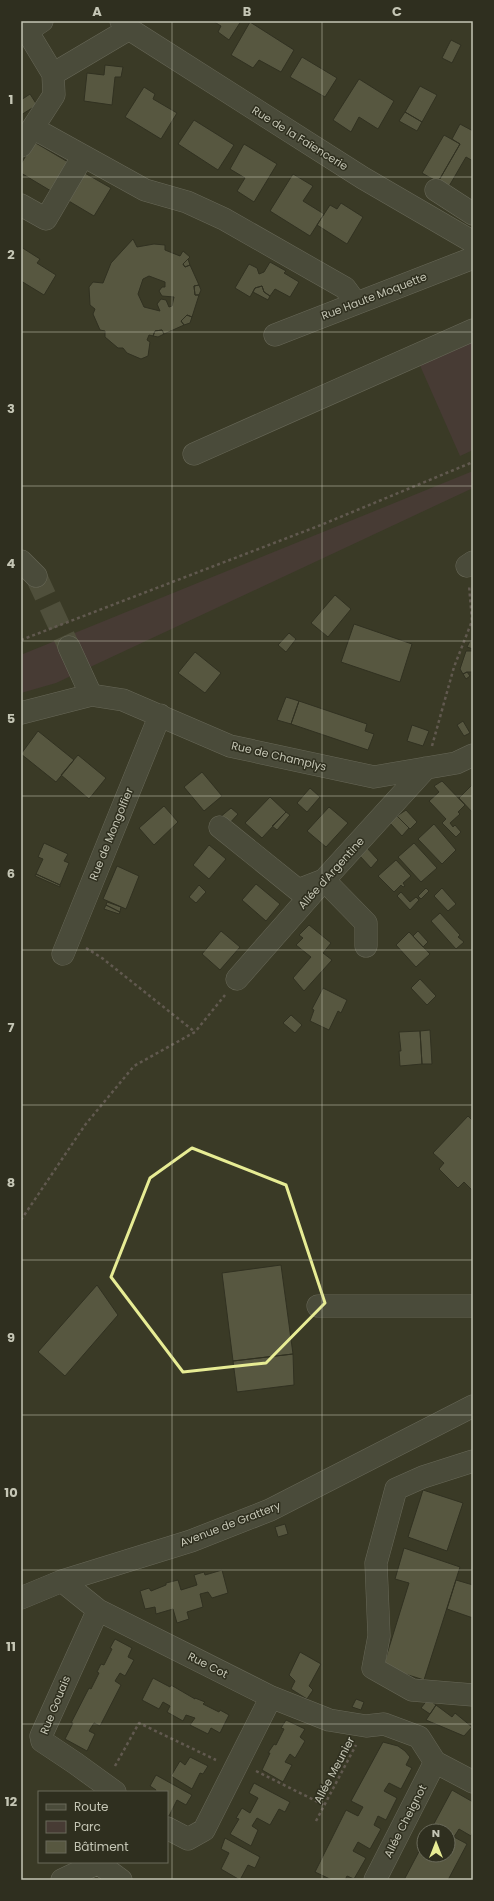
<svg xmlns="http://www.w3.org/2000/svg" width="494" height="1901" viewBox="0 0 494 1901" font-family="Poppins,sans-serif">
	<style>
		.green { fill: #473b34 }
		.building { fill: #575740; stroke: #313121; fill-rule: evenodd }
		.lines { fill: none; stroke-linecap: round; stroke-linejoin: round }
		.minor-tunnel { stroke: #4f4f3b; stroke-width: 22; stroke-dasharray: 22 11; stroke-linecap: butt }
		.minor-casing { stroke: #686858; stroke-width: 23 }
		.path { stroke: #61594f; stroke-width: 2.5; stroke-dasharray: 3 3; stroke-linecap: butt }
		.minor { stroke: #4a4b3a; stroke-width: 22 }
		.marked { fill: none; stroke: #e7ec94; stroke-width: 3; stroke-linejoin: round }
		.grid { fill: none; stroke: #c5c6b5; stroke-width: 1; stroke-opacity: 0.55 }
		.labels { text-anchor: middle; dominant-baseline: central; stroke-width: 3; stroke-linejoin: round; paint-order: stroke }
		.street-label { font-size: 11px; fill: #c5c6b5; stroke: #2f2f1f }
		.neatline { fill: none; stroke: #c5c6b5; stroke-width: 1.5 }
		.grid-label { font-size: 13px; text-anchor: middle; font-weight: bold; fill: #c5c6b5 }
	</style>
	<rect width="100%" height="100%" fill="#3a3a26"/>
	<path class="green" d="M473,337V450L460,456L418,361Z
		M473,471V488L56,683L21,693V650L23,654Z"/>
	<path class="building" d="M213,21H241L229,40L218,32L221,26Z
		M250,22L294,50L281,72L259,60L253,68L231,55Z
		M451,40L461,45L452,63L442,58Z
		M302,57L337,78L325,97L290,77Z
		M105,65L123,67L121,77H115L112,105L84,101L87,73L104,75Z
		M359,79L394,101L378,129L359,117L351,132L333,120Z
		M420,86L437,95L422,122L405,112Z
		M144,87L155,94L153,99L177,113L161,139L125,117Z
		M30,94L37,105L21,115V100Z
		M405,112L422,122L417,131L399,121Z
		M194,120L234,145L218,170L178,144Z
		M460,124L473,131V161L466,157L448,188L438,182L460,144L452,139Z
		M444,135L460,144L438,182L422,173Z
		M34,142L68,162L51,191L21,173V164Z
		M244,144L277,164L254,202L237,191L245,178L230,169Z
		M83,172L111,188L94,216L67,200Z
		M293,174L313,186L303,201L324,214L310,236L270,211Z
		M341,203L363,217L347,244L317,225L330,205L337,209Z
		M133,239L137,247L154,244L165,245V250L180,256L183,251L190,257L183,264L185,267L190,265L199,285L194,286L195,295H199L192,317L187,315L181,321L184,325L164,334L162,330L155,331L153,336L149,335L147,340L150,342L148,356L141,359L127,353L123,348H118L105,337V331L100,330L93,314L95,309L90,305L89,287L93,282L103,283L111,263ZM149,276L165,282V287H162L159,291L162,296L174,297L172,306L169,307L166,300L161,299L157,304L160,311L144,307L138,294L143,279Z
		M21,247L40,259L37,263L56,275L44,295L21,281Z
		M188,259L190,265L185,267L183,264Z
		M270,262L286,271L284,273L299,282L290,297L275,289L270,296L264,292L262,286L255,288L250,297L235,288L249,264L257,268L259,274L264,272Z
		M199,285L201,290L199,295H195L194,286Z
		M262,286L264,292L270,296L268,300L253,292L255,288Z
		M187,315L192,317L190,323L184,325L181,321Z
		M162,330L164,334L158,337L153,336L155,331Z
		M335,595L351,609L328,637L311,623Z
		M354,624L412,644L400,682L341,662Z
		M289,633L296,639L286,652L278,645Z
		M470,641L473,642V649L467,647Z
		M466,651H473V672H467L463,674L460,669Z
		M195,652L221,673L205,693L178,673Z
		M467,672L470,676L466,679L463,674Z
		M286,697L299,701L291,724L277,720Z
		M299,701L367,724L365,731L374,734L368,750L291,724Z
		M463,721L470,733L464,736L457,725Z
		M412,725L429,731L423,746L407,741Z
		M38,731L74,760L56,782L21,754Z
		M78,755L106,778L89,799L61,775Z
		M202,772L222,796L204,811L184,787Z
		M442,781L465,805L458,812L460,814L450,823L453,827L455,825L461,832L456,837L442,823L446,819L429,801L439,792L434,786Z
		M473,784V813L459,798Z
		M310,788L320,797L307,812L297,803Z
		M270,797L286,812L262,838L245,823Z
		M164,806L178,822L154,845L139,828Z
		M329,807L348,823L326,847L307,831Z
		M231,808L238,814L228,825L219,818Z
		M406,810L417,822L410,829L397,816Z
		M286,812L290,815L277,830L272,826Z
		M397,816L409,828L402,836L390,823Z
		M434,824L456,850L442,864L418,839Z
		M44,843L68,854L64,861L69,863L60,885L36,874L43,859L38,857Z
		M414,843L437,868L421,882L398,857Z
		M209,845L226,859L209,879L193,865Z
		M367,848L378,860L371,868L360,856Z
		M396,860L411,876L403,883L405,886L403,887L401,885L394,892L378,876Z
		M117,866L139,876L126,909L103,899Z
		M36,874L60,885V887L35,876Z
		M256,884L280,904L266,921L242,900Z
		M199,885L206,892L196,903L189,897Z
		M426,888L429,891L421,899L418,896Z
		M442,888L456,904L448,911L434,896Z
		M401,892L410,902L416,897L419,900L410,910L397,896Z
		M107,902L121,907L120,912L106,905Z
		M106,905L120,912L119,914L104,909Z
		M440,913L460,935L458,937L464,942L456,949L431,921Z
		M309,925L331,943L323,953L332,960L304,991L293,978L311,957L296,945L303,938L299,935Z
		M221,931L240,947L220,970L202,954Z
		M418,931L428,942L423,947L413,936Z
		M409,932L430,954L416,967L396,945Z
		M420,979L436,996L427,1005L411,988Z
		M323,988L347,1000L341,1013L338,1011L329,1030L310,1021L314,1010L312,1009Z
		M291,1015L302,1025L295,1033L283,1023Z
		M430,1030L432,1064H422L420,1031Z
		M420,1031L422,1064L400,1066L399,1051H401L399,1032Z
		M468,1116L473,1121V1191L464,1182L458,1188L439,1169L444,1163L433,1153Z
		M281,1265L293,1354L233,1361L222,1273Z
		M97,1285L118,1315L65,1376L38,1352Z
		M293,1354L294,1385L237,1392L233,1361Z
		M423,1490L463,1503L447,1551L408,1537Z
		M285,1524L288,1534L278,1537L275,1527Z
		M404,1548L460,1567L424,1680L383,1667L409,1583L395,1579Z
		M222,1570L228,1593L212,1598L208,1592L200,1594L203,1607L187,1612L189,1619L177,1623L173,1609L156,1614L155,1607L145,1609L140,1591L149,1588L151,1591L166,1585V1583L178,1580L181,1590L197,1585L194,1575L204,1572L205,1575Z
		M456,1580L473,1585V1618L447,1609Z
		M115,1639L132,1648L128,1657L134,1660L125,1676L120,1673L115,1681L121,1685L100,1726L94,1723L89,1731L95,1734L87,1751L65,1739L73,1723H71L89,1688L91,1689L99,1673L97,1672L101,1664L104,1665L112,1649L110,1648Z
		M300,1652L321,1664L309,1686L313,1690L307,1699L291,1689L295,1681L289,1675Z
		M153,1678L170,1687L171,1685L195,1699V1698L205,1702L203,1704L219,1712L220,1710L229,1715L220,1733L211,1728L208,1734L190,1725L195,1718L186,1715L183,1721L167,1712L170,1706L163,1702L159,1709L142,1700Z
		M356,1699L364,1702L361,1710L352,1707Z
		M428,1699L436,1705L430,1714L421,1708Z
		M436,1705L452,1717L455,1713L472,1727L464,1736L426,1720Z
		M286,1720L305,1729L300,1737L305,1741L295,1758L290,1754L285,1762L292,1765L283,1782L262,1770L270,1753H268L274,1744L276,1745L284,1729L281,1728Z
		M383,1742L398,1746L405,1751L410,1757L406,1765L412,1768L401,1789L389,1783L384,1791L397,1798L386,1820L378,1816L374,1825L381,1829L370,1849L358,1842L353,1851L366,1858L354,1879L347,1876L345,1880H332L315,1872L346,1810L358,1816L363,1807L351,1801Z
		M190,1757L208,1766L203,1774L200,1773L192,1789L171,1776L180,1761L185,1765Z
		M156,1775L192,1795L186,1805L177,1800L169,1816L167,1815V1792H155L156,1790L150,1786Z
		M254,1783L290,1802L285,1812L279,1809L270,1825L257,1818L252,1826L258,1830L251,1846L230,1834L239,1819L236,1818L242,1808L250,1813L258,1798L249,1793Z
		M452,1790L473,1802V1832L471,1836L459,1829L454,1837L467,1844L448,1880H404L424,1842V1855H448V1831H430Z
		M225,1838L260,1857L255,1868L248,1865L240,1880L221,1869L229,1853L221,1849Z"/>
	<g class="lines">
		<path class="minor-tunnel" d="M36,576L69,647"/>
		<g class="minor-casing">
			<path id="minor" d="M42,21L27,31L53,74L129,29
				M121,21L129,29L363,178L473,242
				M33,128L145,190L187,202L224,219L345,288L356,303
				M21,146L54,95L53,74
				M436,190L473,214
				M21,205L46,219L83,156
				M275,335L473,258
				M194,454L473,330
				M21,561L36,576
				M467,566L473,562
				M69,647L91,695
				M21,713L91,695L123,700L230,746L374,777L456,763L473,755
				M220,827L298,890L324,880L366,923V946
				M63,954L160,715
				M237,979L324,880L426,768
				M318,1306H473
				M473,1461L423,1477L396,1489L376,1563L379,1636L373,1668L412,1690L473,1695
				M62,1581L98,1610L271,1697L329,1720L366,1726L384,1724L419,1737L435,1762L473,1782
				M21,1598L62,1581L191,1541L270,1510L473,1406
				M98,1610L41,1736L42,1741L75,1763L115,1792
				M167,1828L188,1839L204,1830L271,1697
				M62,1880L98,1863L121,1880
				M375,1880L435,1762"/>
		</g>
		<path class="path" d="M21,640L321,525L473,462
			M432,746L454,667L472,621L469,585
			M86,948L102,958L195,1032
			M21,1220L85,1125L134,1066L195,1032L225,995
			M115,1766L139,1723L216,1760
			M256,1771L324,1805
			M316,1821L356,1745"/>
		<use href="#minor" class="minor"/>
	</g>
	<path class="marked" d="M192,1148L286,1185L325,1303L266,1363L183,1372L111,1277L150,1178Z"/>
	<path class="grid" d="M172,21V1880M322,21V1880M21,177H473M21,332H473M21,486H473M21,641H473M21,796H473M21,950H473M21,1105H473M21,1260H473M21,1415H473M21,1570H473M21,1724H473"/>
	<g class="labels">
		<g class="street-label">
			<text transform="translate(300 138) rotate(32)">Rue de la Faïencerie</text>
			<text transform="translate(374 296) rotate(-21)">Rue Haute Moquette</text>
			<text transform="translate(279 756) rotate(13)">Rue de Champlys</text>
			<text transform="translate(111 834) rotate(-68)">Rue de Mongolfier</text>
			<text transform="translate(331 873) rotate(-48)">Allée d'Argentine</text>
			<text transform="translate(230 1524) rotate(-21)">Avenue de Grattery</text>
			<text transform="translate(208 1665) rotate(27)">Rue Cot</text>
			<text transform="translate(55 1705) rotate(-68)">Rue Gouais</text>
			<text transform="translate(334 1770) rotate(-62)">Allée Meunier</text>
			<text transform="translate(405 1821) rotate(-63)">Allée Cheignot</text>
		</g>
	</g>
	<rect width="494" height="1901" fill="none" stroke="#2f2f1f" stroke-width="44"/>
	<rect x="38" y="1791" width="130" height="72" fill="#2f2f1f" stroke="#6b6b5b"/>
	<rect x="46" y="1804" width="20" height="6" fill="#4a4b3a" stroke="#6b6b5b"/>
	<text x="74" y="1811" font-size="12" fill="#c5c6b5">Route</text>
	<rect x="46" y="1821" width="20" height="12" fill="#473b34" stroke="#6b6b5b"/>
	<text x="74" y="1831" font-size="12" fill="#c5c6b5">Parc</text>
	<rect x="46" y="1841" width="20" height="12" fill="#575740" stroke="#6b6b5b"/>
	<text x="74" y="1851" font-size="12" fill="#c5c6b5">Bâtiment</text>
	<g transform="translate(436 1843)"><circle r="19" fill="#2f2f1f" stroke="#6b6b5b"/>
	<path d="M0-3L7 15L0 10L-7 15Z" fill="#e7ec94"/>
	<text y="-6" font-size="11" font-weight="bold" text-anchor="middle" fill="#c5c6b5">N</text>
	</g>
	<rect x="22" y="22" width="450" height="1857" class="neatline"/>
	<g class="grid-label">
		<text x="97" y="16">A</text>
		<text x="247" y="16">B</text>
		<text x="397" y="16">C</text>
		<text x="11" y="104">1</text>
		<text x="11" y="259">2</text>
		<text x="11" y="413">3</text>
		<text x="11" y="568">4</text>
		<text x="11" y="723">5</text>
		<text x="11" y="878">6</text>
		<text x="11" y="1032">7</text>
		<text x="11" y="1187">8</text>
		<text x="11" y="1342">9</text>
		<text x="11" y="1497">10</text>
		<text x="11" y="1651">11</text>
		<text x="11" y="1806">12</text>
	</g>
</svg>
